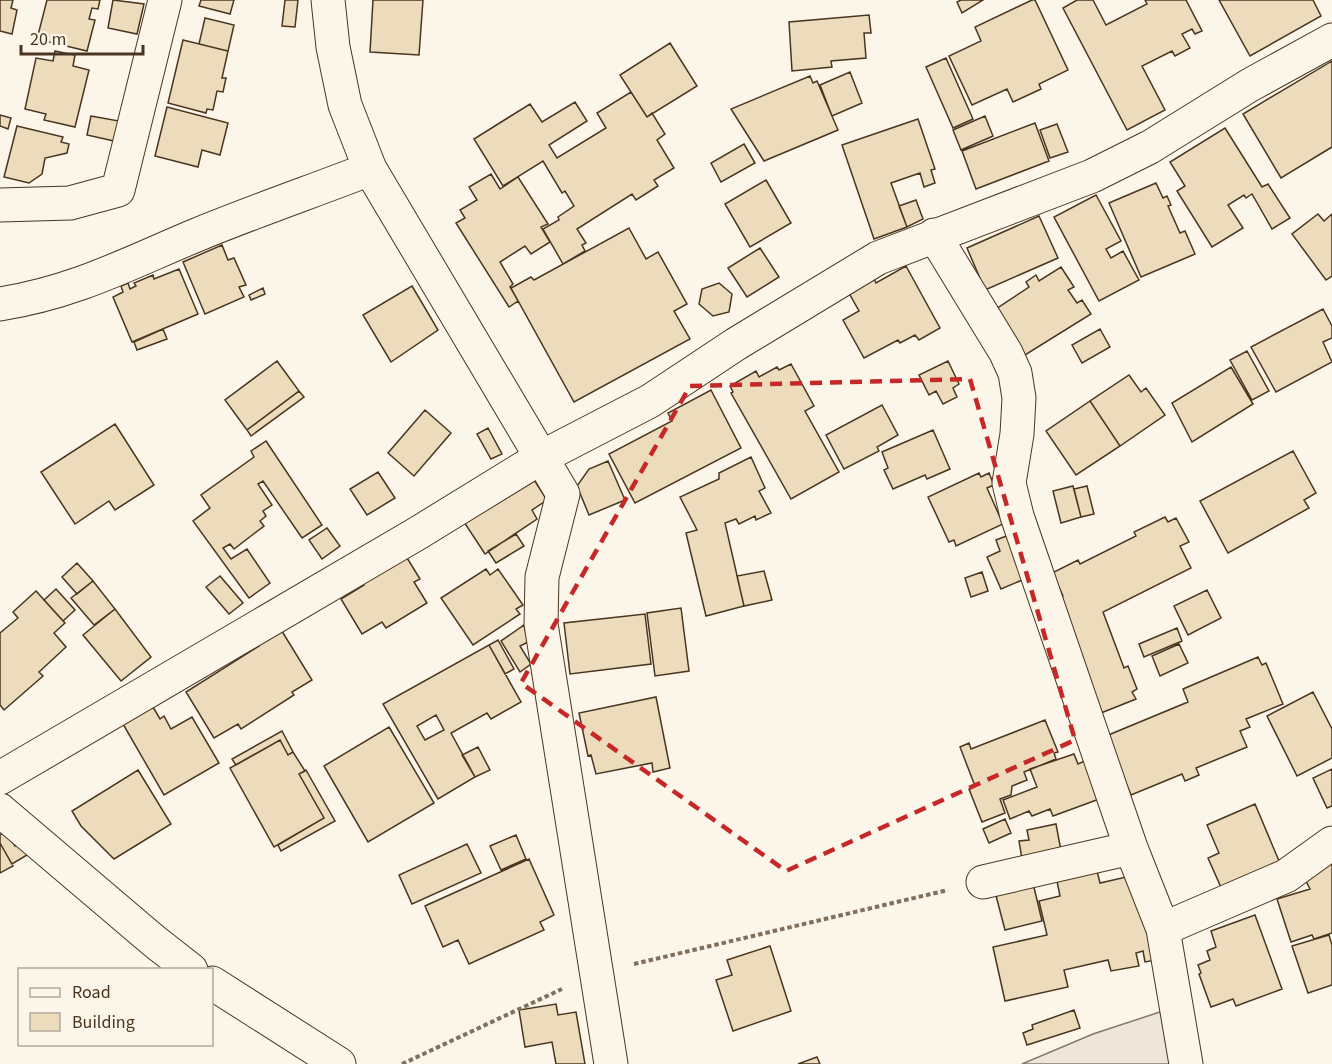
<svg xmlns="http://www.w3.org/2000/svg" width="1332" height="1064" viewBox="0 0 1332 1064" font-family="'Source Sans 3',sans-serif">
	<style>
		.green { fill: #ede6d9; stroke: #887966; stroke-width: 1.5 }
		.building { fill: #ecdcbc; stroke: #4a3520; stroke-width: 1.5; fill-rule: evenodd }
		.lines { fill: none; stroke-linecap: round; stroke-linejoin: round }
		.minor-casing { stroke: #4a3520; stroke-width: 35 }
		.path { stroke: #7f6f5c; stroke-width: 4; stroke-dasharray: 4.5 3; stroke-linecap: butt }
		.minor { stroke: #fbf6e9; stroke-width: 33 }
		.marked { fill: none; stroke: #c62828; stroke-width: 4.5; stroke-dasharray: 12 8; stroke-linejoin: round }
	</style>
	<rect width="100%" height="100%" fill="#fbf6e9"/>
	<path class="green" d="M1166,1010L1177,1064H1022L1093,1034Z"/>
	<path class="building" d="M0,0H13L11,8L17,10L12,34L0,31Z
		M47,0H100L98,9L92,8L89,19L95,20L87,51L37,39Z
		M113,0L144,4L137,34L108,28Z
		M201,0H234L230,14L199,6Z
		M285,0H298L295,27L282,26Z
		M373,0H423L419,55L370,52Z
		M961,0H983L962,13L957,2Z
		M1032,0H1035L1068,70L1039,84L1041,89L1013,102L1007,89L972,105L949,56L981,41L975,27Z
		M1077,0H1093L1106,25L1147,4L1145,0H1186L1202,31L1195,34L1192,29L1182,34L1190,48L1175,56L1172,51L1142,66L1165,110L1127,130L1063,8Z
		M1219,0H1313L1321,16L1250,56Z
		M869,15L871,33H864L866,58L831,61L832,67L792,71L789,22Z
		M205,18L234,25L228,51L199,44Z
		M183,40L228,51L222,78H226L223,92L217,91L213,110L207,109L206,113L168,103Z
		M670,43L697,86L647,117L620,75Z
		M55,51L75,55L73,66L89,70L75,127L44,120L46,114L25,109L36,58L53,61Z
		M946,58L973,119L953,128L926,67Z
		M1332,61V147L1281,178L1243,114Z
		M850,72L862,103L832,116L820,85Z
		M810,76L813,83L817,81L838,130L764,161L731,109Z
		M631,92L647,117L652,113L665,134L657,140L674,168L654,180L658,186L636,200L632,194L577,229L586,243L582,245L585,251L563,264L543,229L559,220L558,217L574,206L565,191L562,193L543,161L503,186L474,139L530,104L542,122L575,102L587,121L549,145L557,158L606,128L597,113Z
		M167,107L228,123L220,155L202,150L198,167L155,156Z
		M0,115L11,118L8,129L0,126Z
		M91,116L119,121L114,141L87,135Z
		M985,116L993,136L961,150L953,130Z
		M918,119L935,169L931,170L935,183L924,187L920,173L891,183L907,227L874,239L842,145Z
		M1035,123L1049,161L976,189L962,151Z
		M1057,124L1068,152L1050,158L1040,130Z
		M17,126L63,137L61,142L69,144L67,153L45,158L42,174L29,183L4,177Z
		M1225,128L1262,187L1268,184L1290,218L1272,229L1252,194L1246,198L1244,195L1228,205L1243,228L1212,247L1177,191L1185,186L1170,162Z
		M744,144L755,163L721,182L711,163Z
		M491,174L500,189L518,177L548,224L541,227L550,242L531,254L525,246L500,262L513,284L510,287L518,301L509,307L456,223L465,218L460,210L477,200L469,187Z
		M766,180L791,223L750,247L725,204Z
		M1156,183L1163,198L1167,196L1171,205L1168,206L1180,233L1185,231L1195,254L1141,277L1109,203Z
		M1096,195L1121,241L1106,249L1111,258L1123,251L1139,280L1099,301L1054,217Z
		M916,200L923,219L907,227L899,206Z
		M1318,214L1324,221L1332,214V276L1326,280L1292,234Z
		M1039,216L1058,258L985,290L967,248Z
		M629,228L646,259L658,252L687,304L674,311L690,339L574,402L511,288L531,277L534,280Z
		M222,245L228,260L234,258L246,285L239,287L244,297L205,314L183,262Z
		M760,248L779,277L747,297L728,268Z
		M906,266L940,328L919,340L915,335L900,343L898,340L864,358L843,320L859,311L849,293L874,279L876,283Z
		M1061,267L1074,287L1068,290L1077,303L1082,300L1091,314L1025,355L996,309L1029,287L1026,282L1036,275L1039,281Z
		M179,269L198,314L132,342L113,297L123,292L121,286L128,283L130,289L136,286L134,283L153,275L154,279Z
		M719,283L732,294L729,312L713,316L699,304L702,289Z
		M412,286L438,330L391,362L363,315Z
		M263,288L265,294L251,300L249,295Z
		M1323,309L1332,326V338L1323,342L1332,362L1276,392L1251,347Z
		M163,329L167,339L137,350L134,342Z
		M1100,329L1110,347L1082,363L1072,345Z
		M1247,351L1269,391L1252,400L1230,360Z
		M277,361L299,391L247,430L225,400Z
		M948,361L959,384L953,388L957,397L943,404L936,391L929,395L919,375Z
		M791,364L814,406L805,411L839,472L791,499L731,393L733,392L730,386L756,371L759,377L777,367L779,370Z
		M1231,367L1253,404L1192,442L1172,403Z
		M1129,375L1141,392L1146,388L1165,415L1120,446L1090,401Z
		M711,390L741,448L635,503L609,454L672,421L668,413Z
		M299,391L304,397L251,436L247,430Z
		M1090,401L1120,446L1076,475L1046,431Z
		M882,405L898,435L877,447L879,451L844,469L826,435Z
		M425,410L451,433L414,476L388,453Z
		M115,424L154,485L115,510L109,501L75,524L41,472Z
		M488,428L502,454L491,459L477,434Z
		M933,430L950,469L927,479L925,475L893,489L884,470L888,468L882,452Z
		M266,441L322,525L302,538L263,481L258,484L272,505L263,511L266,516L260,521L264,526L234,549L230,544L223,548L231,559L247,549L270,583L249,598L193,521L210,508L201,495L254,457L251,451Z
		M1293,451L1316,493L1304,500L1309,508L1228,553L1200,501Z
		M751,457L765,488L759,491L771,513L756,520L755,516L739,524L736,519L725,523L744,606L706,616L686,533L697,530L680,497L719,479V473Z
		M608,461L625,500L589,515L577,486L589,469Z
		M378,472L395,498L367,515L350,489Z
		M979,473L981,477L989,473L994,485L987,488L1003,524L956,546L954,540L949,542L928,497Z
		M531,475L547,500L532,510L537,519L485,554L464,522Z
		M1073,486L1081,517L1061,523L1053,491Z
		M1087,486L1094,514L1081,517L1074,489Z
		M1165,517L1168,522L1176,518L1189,542L1180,546L1191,568L1103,612L1124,668L1128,666L1137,689L1132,692L1136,699L1101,713L1059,598L1063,596L1052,573L1078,560L1080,564L1136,536L1134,532Z
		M327,528L340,546L322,559L309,540Z
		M516,534L524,546L496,563L488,551Z
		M1009,535L1027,578L1001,589L987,557L1000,551L996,540Z
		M404,553L420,579L414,582L427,603L386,628L382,622L362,634L341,599L364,585L360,580Z
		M77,563L93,581L77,594L62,577Z
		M486,569L490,575L498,569L523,605L516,609L520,614L473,645L441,598Z
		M764,571L772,600L744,606L737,576Z
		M982,572L988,591L971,597L965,578Z
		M220,576L243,603L229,614L206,587Z
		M93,581L115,609L94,625L71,598Z
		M56,589L75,610L63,621L44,600Z
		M1207,590L1221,618L1188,635L1174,606Z
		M36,591L65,623L54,633L66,647L39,672L43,676L4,710L0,705V633L18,618L13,612Z
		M681,608L689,671L655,676L647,613Z
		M115,609L151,657L121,681L83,635Z
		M645,614L651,664L570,674L564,623Z
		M524,625L528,642L520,646L531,664L520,672L501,641Z
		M280,628L312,680L292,692L294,695L241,729L238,724L214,738L186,692L259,646L257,643Z
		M1177,628L1182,641L1144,657L1139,644Z
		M498,640L514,669L505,674L489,645Z
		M1179,644L1188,663L1160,676L1152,656Z
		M489,645L521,702L491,719L487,713L451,733L475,777L438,799L383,704ZM436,715L444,730L425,740L417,726Z
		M1258,657L1262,665L1266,663L1283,704L1246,719L1250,727L1240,731L1247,747L1196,768L1199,775L1185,781L1182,774L1131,795L1106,736L1188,702L1183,689Z
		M1313,692L1332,729V758L1297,776L1267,716Z
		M656,697L670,768L653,772L652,763L596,774L591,755L588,756L579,713Z
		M153,707L160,719L164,716L171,729L192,717L219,763L164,795L123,724Z
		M1045,720L1058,752L1054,753L1056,759L1024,772L1027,780L1012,786L1011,795L1000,799L1005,813L982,822L969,789L975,786L960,747L969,743L971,749Z
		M389,727L434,803L368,842L324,766Z
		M282,731L293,752L288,755L280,740L236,765L232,759Z
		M280,740L288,755L293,752L305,771L299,774L324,818L274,847L230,768Z
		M478,747L490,770L475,777L462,755Z
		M1074,754L1078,764L1087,760L1102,798L1053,816L1050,809L1032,816L1029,811L1010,819L1003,800L1037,787L1030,769Z
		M1332,769V806L1327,808L1313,778Z
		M138,770L171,824L114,859L81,826L72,811Z
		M306,770L335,821L281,851L278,845L324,818L299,774Z
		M1255,804L1282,868L1224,894L1208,858L1219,853L1207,825Z
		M1005,819L1011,833L989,843L983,829Z
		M1056,824L1061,851L1022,859L1019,841L1029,840L1027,830Z
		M6,831L15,846L20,844L27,855L12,864L0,843V835Z
		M516,835L526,859L501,870L490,846Z
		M0,843L13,866L0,873Z
		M467,844L481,873L412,904L399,875Z
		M529,859L554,915L540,922L544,930L469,964L458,940L443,947L425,906Z
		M1332,862V933L1314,939L1312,935L1291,942L1277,899L1310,889L1304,877Z
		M1096,867L1100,883L1126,877L1146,914L1156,960L1145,962L1143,951L1136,953L1139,966L1111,971L1108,960L1064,970L1068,987L1005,1001L993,947L1047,935L1039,901L1060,896L1056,876Z
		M1032,879L1042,921L1005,930L994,888Z
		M1255,915L1282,989L1236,1006L1233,999L1211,1007L1199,974L1201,973L1198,965L1210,960L1207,951L1216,947L1211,931Z
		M1329,935L1332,945V985L1308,993L1292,946Z
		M770,946L791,1011L733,1031L716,980L732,975L727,960Z
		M556,1004L558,1015L576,1012L585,1064H556L552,1042L525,1047L519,1010Z
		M1074,1010L1080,1028L1027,1045L1023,1033L1033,1029L1032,1025Z
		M817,1057L820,1064H798Z"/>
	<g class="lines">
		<g class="minor-casing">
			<path id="minor" d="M328,0L333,47L345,105L370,169L563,494L542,577L541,624L611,1064
				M0,205L70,203L118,190L165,0
				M934,235L1006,353L1015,373L1019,398L1017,434L1009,483L1017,516L1131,848L1163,929L1186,1064
				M0,304C76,292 129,263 199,234C255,211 313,191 370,169
				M0,778L418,533L540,458L650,401L736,344L878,258L1092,176L1150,147L1250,85L1332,40
				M0,810L154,941L191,970
				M983,882L1131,848
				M1163,929L1286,876L1332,843
				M212,983L339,1064"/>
		</g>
		<path class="path" d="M634,964L948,890
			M402,1064L562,989"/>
		<use href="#minor" class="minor"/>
	</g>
	<path class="marked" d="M970,379L1075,740L786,871L521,683L690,386Z"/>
	<rect x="18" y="968" width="195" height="78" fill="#fbf6e9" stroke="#b4a999" stroke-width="1.5"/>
	<rect x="30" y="988" width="30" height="9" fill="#fbf6e9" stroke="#b4a999" stroke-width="1.5"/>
	<text x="72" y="998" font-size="18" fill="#4a3520">Road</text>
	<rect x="30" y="1013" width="30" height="18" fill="#ecdcbc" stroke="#b4a999" stroke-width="1.5"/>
	<text x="72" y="1028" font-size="18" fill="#4a3520">Building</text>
	<path d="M21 45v9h122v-9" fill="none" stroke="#4a3520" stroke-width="3"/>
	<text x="30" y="45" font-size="18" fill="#4a3520" stroke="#fbf6e9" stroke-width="4.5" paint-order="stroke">20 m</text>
</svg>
